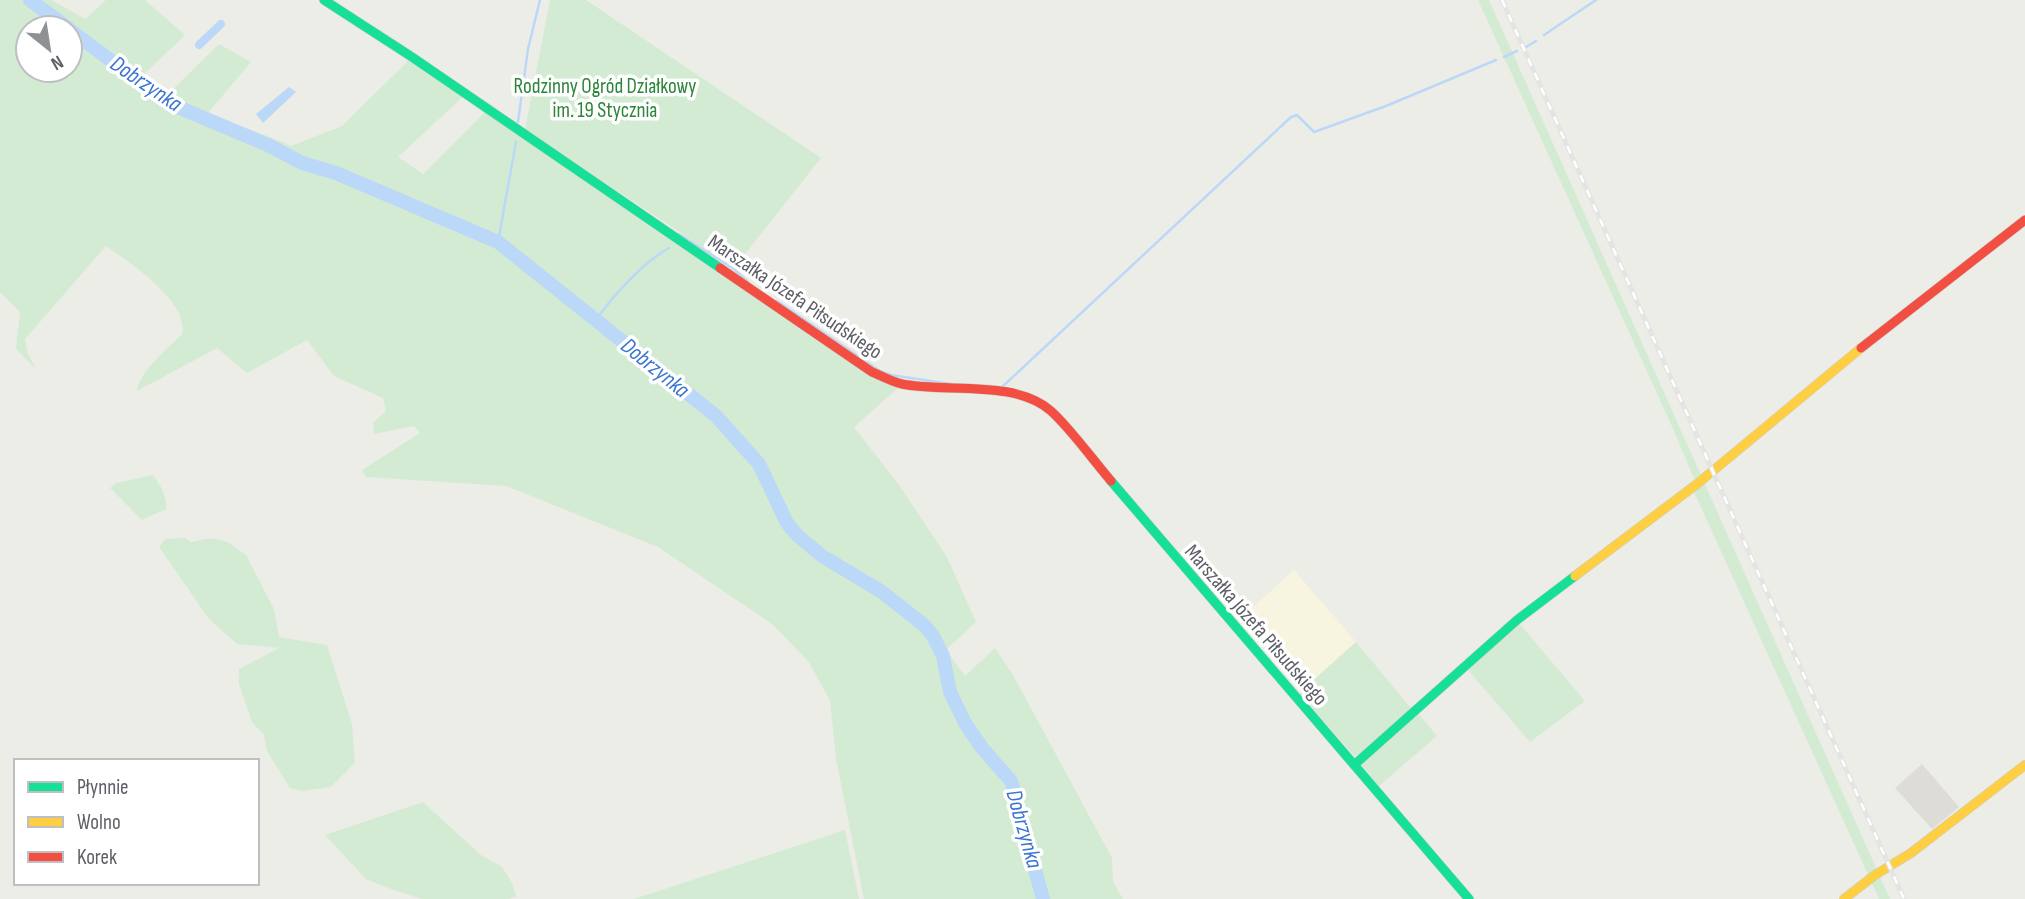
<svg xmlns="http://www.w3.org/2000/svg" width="2025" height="899" viewBox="0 0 2025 899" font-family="'Sofia Sans Condensed',sans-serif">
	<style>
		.commercial { fill: #f7f4e0 }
		.industrial { fill: #dddcd7 }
		.green { fill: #d3ebd3; fill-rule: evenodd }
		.water { fill: #bbd8f8 }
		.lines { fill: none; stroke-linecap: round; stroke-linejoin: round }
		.stream { stroke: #bbd8f8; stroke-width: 2.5 }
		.canal { stroke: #bbd8f8; stroke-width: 8 }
		.river { stroke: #bbd8f8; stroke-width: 14 }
		.fast-casing { stroke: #cacccb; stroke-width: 10 }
		.slow-casing { stroke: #cacccb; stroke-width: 10 }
		.jam-casing { stroke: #cacccb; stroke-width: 10 }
		.fast { stroke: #16e098; stroke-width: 9 }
		.slow { stroke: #ffcf43; stroke-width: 9 }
		.jam { stroke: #f24e42; stroke-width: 9 }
		.rail-casing { stroke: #e4e4e4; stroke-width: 5 }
		.rail { stroke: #fff; stroke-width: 2.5; stroke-dasharray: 8; stroke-linecap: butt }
		.labels { text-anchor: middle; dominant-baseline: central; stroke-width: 7; stroke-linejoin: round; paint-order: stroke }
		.park-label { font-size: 21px; fill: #2c8539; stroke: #fff }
		.street-label { font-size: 21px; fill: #5c5f66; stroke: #fff }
		.water-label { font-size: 23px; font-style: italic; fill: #3a75d0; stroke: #fff }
	</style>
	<rect width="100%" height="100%" fill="#edede7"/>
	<path class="commercial" d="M1294,570L1356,642L1304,689L1242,617Z"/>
	<path class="industrial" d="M1922,764L1959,807L1932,829L1895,788Z"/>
	<path class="green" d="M0,0H52L85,19L106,0H145L185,35L139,79L165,97L219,44L251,62L208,113C235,126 264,133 291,146L342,126L412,57L466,94L398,157L423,174L488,109L616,203L710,267L872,372V378L898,388L854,427L899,485L947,557L976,622L946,650L965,676L995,648L1013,675L1112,858L1113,881L1123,899H864L836,759L830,701L809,662L772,624L658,547L506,486L366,477L362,470L420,433L414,426L374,434L373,423L386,411L383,398L334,376L307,340L247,373L217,348L137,391C138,373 169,347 182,334C189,301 129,262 106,246L25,339L28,354L36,369L16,349L20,312L0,292ZM28,28H70V70H28Z
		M550,0H586L821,158L734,268L525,130Z
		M1478,0H1489L1890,899H1879L1694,492L1698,488L1674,431Z
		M153,475C161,486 167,495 166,509L142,520L110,488L116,483Z
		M185,538L191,542L211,538L228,542L246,555L274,609L279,637L327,645L352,724L355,763L331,787L302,791L290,788L267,751L264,735L252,722L239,684V669L279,648L237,644L209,619L159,547L165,539Z
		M1519,623L1585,701L1530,742L1468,670Z
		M1356,642L1411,708L1361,753L1354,756L1299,693Z
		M1418,713L1437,736L1379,786L1361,764Z
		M423,802L481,855L502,867L512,883L516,896L509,899H421L391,889L366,879L325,835Z
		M845,830L859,899H634Z"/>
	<path class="water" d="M289,87L296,92L263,123L256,114Z"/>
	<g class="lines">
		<path class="stream" d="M1544,35L1596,0
			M1526,47L1536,41
			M1504,57L1517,51
			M518,122L528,49L540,0
			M679,234L734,269L748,282
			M498,242L516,142
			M777,301L880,371L891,375L957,385
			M595,321C613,296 643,262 669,248
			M1001,388L1291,117L1297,115L1314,132L1386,106L1496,60"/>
		<path class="canal" d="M199,45L221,24"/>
		<path class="river" d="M30,0L68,28
			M70,30L168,103L268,145L302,163L336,173L498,242L716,416L759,464L787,523L797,535L822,556L882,592L925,626L933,636L943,656L950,692L965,723L982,748L1011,781L1043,899"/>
		<g class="fast-casing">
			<path id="fast" d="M324,0L412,57L720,268
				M1111,481L1469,899
				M1354,765L1517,620L1575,576"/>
		</g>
		<g class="slow-casing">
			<path id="slow" d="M1575,576L1697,484L1861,348
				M1844,899L1875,875L1911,853L2025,765"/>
		</g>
		<g class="jam-casing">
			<path id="jam" d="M720,268L872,372C882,376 892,382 902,384C946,393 1015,379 1051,411C1070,428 1093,460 1111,481
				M1861,348L2025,220"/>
		</g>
		<use href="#fast" class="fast"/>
		<use href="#slow" class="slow"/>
		<use href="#jam" class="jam"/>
		<g class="rail-casing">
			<path id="rail" d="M1502,0L1904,899"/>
		</g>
		<use href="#rail" class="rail"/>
	</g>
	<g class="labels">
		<g class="park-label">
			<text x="605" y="86">Rodzinny Ogród Działkowy<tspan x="605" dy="24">im. 19 Stycznia</tspan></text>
		</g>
		<g class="street-label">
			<text transform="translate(795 297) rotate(34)">Marszałka Józefa Piłsudskiego</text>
			<text transform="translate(1256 625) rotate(49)">Marszałka Józefa Piłsudskiego</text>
		</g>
		<g class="water-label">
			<text transform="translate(146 84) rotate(34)">Dobrzynka</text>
			<text transform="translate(655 368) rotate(39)">Dobrzynka</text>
			<text transform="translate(1024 829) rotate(74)">Dobrzynka</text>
		</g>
	</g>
	<rect x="14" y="759" width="245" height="126" fill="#ffffff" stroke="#bebfc2" stroke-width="2"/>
	<rect x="28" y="782" width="35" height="10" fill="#16e098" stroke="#bebfc2" stroke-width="2"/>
	<text x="77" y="794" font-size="21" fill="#5c5f66">Płynnie</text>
	<rect x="28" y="817" width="35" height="10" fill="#ffcf43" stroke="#bebfc2" stroke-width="2"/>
	<text x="77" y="829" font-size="21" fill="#5c5f66">Wolno</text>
	<rect x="28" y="852" width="35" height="10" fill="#f24e42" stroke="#bebfc2" stroke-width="2"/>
	<text x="77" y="864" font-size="21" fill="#5c5f66">Korek</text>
	<g transform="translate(49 49) rotate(150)"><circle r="33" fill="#ffffff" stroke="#bebfc2" stroke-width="2"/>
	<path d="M0-5L12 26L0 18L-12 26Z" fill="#8f9193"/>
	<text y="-10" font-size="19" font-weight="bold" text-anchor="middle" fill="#5c5f66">N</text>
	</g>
</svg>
